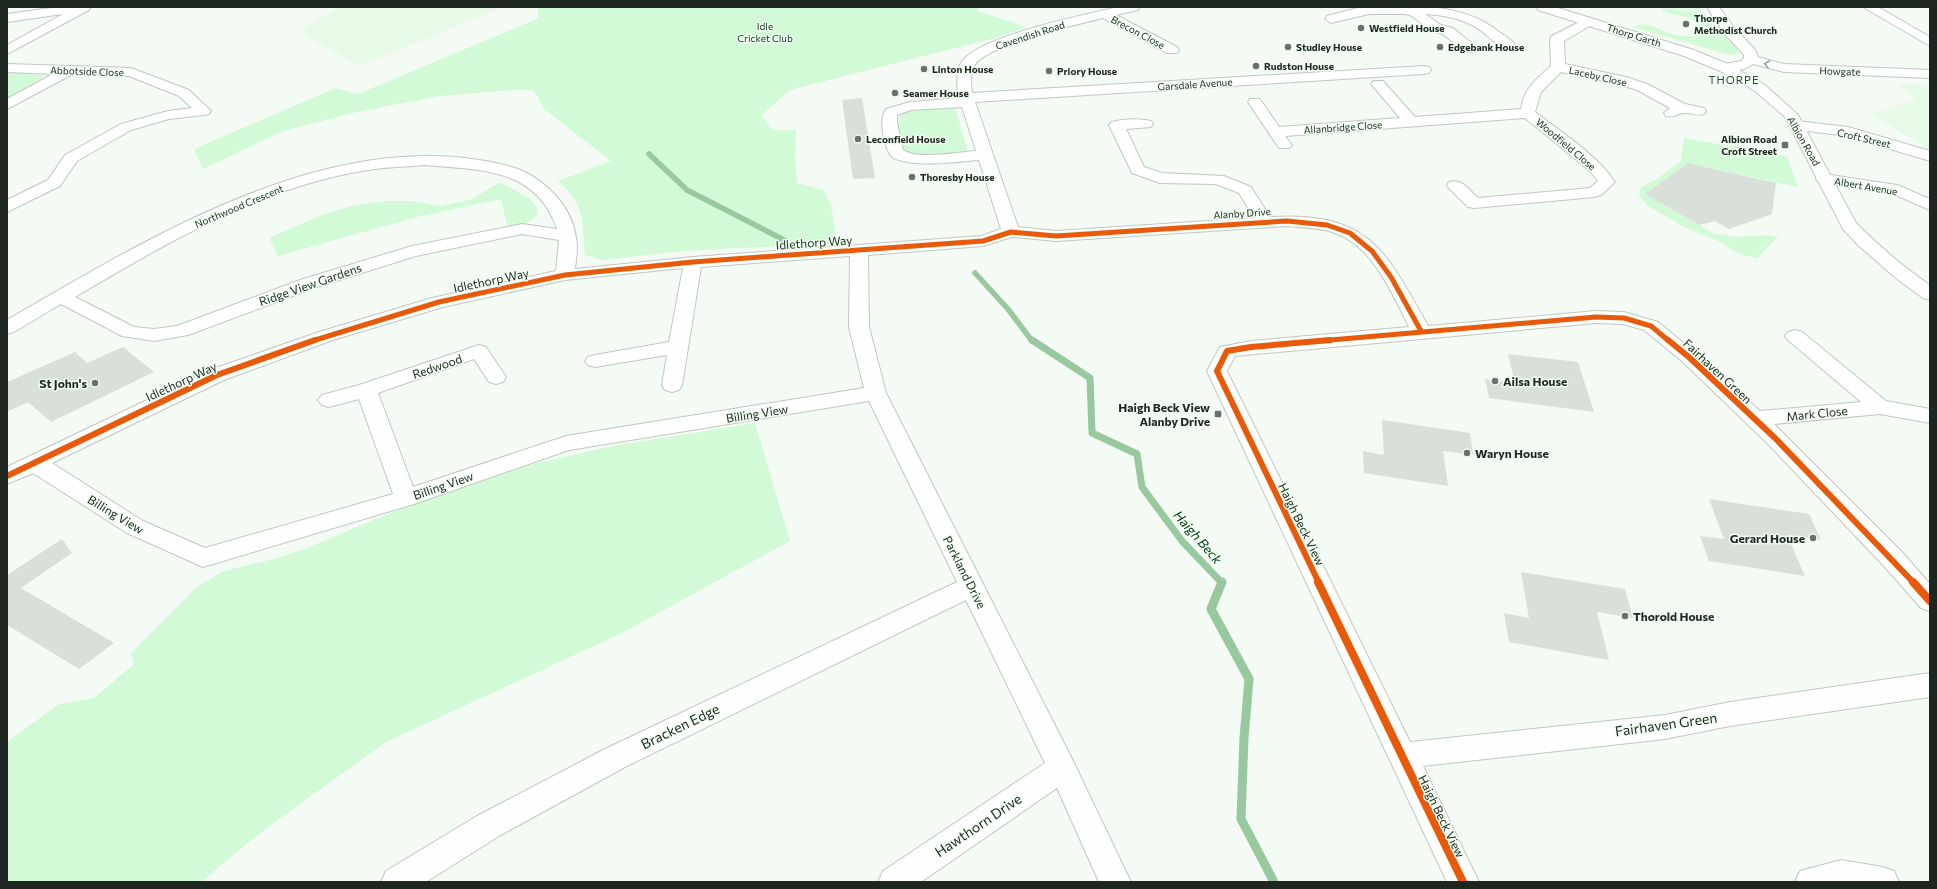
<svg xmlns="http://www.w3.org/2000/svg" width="1937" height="889" viewBox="0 0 1937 889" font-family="Commissioner,sans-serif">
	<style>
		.built { fill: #e7fae8 }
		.green { fill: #d2fad7 }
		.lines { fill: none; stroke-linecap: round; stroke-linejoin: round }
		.stream-far2 { stroke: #98c89e; stroke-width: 5.5 }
		.stream-far1 { stroke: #98c89e; stroke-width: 7 }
		.stream { stroke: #98c89e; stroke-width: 9 }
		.building { fill: #d9e0d9 }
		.street-casing { stroke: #c0c7c1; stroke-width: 2 }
		.secondary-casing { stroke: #c0c7c1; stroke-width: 2 }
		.street { fill: #fdfefd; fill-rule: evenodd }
		.secondary { fill: #fdfefd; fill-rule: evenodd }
		.cycleway-far2-casing { stroke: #f0fef1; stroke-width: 7 }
		.cycleway-far1-casing { stroke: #f0fef1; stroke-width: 8 }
		.cycleway-casing { stroke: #f0fef1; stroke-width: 10 }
		.cycleway-far2 { stroke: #e8590c; stroke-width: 5 }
		.cycleway-far1 { stroke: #e8590c; stroke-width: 6 }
		.cycleway { stroke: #e8590c; stroke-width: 8 }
		.oneway { stroke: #999d99 }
		.poi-dot { fill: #69716a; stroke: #f0fef1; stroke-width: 1.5 }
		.labels { text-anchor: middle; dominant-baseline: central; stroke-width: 3; stroke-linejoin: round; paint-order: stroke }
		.far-poi-label { font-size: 10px; font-weight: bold; fill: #1e271f; stroke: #f0fef1; text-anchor: start }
		.far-park-label { font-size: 10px; fill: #073914; stroke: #f0fef1 }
		.far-street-label { font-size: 10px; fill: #1e271f; stroke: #f0fef1 }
		.far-neighbourhood-label { font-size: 11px; letter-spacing: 1px; fill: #324534; stroke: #f0fef1 }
		.street-label { font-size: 12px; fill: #1e271f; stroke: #f0fef1 }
		.poi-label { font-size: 12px; font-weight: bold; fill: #1e271f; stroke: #f0fef1; text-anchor: start }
		.water-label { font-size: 13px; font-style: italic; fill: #01340f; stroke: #f0fef1 }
		.near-street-label { font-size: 14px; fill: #1e271f; stroke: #f0fef1 }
	</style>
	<rect width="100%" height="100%" fill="#f4faf4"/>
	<path class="built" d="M339,7H503L360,66L302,34L306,27Z
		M1655,7H1701L1704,13L1662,9Z
		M1897,84H1916L1930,89V150L1871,114L1916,99Z"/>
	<path class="green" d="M537,7H980L977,11L1027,27L995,38L790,90L761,115L773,130H796L795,158L797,183L823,190L831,204L837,243L684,251L602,260L585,255C582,222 586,204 558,181L611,161L544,109L534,90H514L439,96L357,112L283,131L203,169L194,149L336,88L358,94L539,18Z
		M1662,9L1704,13L1738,50L1737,53L1733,55L1726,54L1633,27C1648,21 1652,26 1665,32C1675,36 1698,39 1708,34L1707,27L1699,25L1702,21L1661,11Z
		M7,72L43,75V77L7,100Z
		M955,107L968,152L920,155L905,152C899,142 894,123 902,113L919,109Z
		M1684,138L1787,156L1798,187L1688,163L1645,194L1713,233L1735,237L1769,235L1778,237L1757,258L1739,254L1716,240L1686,228L1648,206L1639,195L1641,187L1657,179L1681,161Z
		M500,182L529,198L537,208V215L527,223L508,229L501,199L417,217L278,256L269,238L317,217L351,206L386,201H412L440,206L472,199Z
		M755,423L790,541L620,634L386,742L260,833L201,882H7V742L59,704L94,698L134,664L131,653L197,587L224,571L274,559L307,548L419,501L533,464L612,446Z"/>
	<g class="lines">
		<path class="stream-far2" d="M649,154L687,190L786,241
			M975,273L1008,309L1032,341"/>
		<path class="stream-far1" d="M1032,340L1090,378L1092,433L1137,454L1142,487L1182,541L1222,583"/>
		<path class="stream" d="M1222,582L1211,609L1249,679L1244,738L1241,819L1274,882"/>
	</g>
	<path class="building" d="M862,98L875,178L853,179L842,100Z
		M1688,163L1776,183L1772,214L1729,229L1715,221L1699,225L1645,194Z
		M123,347L154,372L51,422L28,402L7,412V382L75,352L87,363Z
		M1508,354L1578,362L1594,412L1489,398L1485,379L1515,383Z
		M1382,420L1470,433L1473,455L1443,451L1448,486L1364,473L1363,451L1384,455Z
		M1709,499L1809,514L1821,540L1787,535L1805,576L1709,561L1700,536L1724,539Z
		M62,539L72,553L21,588L114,643L79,669L7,625V575Z
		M1521,572L1625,589L1633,618L1597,612L1609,660L1509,642L1504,613L1529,618Z"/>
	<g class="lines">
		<g class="street-casing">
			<path id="street" d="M59,7H91L89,10L7,54V45L63,14L7,22V14Z
				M1118,7H1140L1138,10L1116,15L1177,47L1179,50L1177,53H1167L1103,18C1079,24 985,45 974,66C970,73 971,86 972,93L1424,66L1429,67L1431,70L1429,73L1424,74L975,102L1018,227L1056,231L1254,218L1239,193L1216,184L1160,183L1132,173L1109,125L1111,122C1122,119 1139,118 1151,121L1153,124L1151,127L1126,129L1144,167L1162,173L1224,176L1251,187L1270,217C1368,211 1385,249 1428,326L1596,311L1624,312L1658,322L1697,354L1760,411L1861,402L1788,340L1785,336L1788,332L1795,330L1802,332L1886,401L1930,409V423L1880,414L1774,424L1902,552L1930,584V611L1921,608L1884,566L1767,443L1683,362L1644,330L1623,324L1596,323L1235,356L1227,371L1410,742L1665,715L1730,702L1930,673V697L1730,726L1665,739L1423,766L1479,882H1447L1207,371L1220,347L1251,341L1409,327C1392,294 1374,247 1335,233C1320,227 1303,228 1287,226L1056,241L1012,237L983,246L868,255L869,327L886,393L1072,759L1131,882H1099L1057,788L921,882H878L883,871L1045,763L966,600L625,767L499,836L426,882H381L386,871L477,816L605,749L957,582L869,401L569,450L414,504L203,567L127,533L33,473L7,484V467L210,370L319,332L432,298L556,271L559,240L522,234L416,256L314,288L188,335L154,341L122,336L61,304L14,332L7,334V320C151,237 335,121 508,166C540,174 572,204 576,238C578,248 576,259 575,269L693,257L981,236L1001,229L979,160C951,162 920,168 893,158C884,149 878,120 886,109L910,102L959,98C957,88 956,75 960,65C971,37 1089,14 1118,7ZM962,107L976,151C959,152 917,160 903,150L897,123V115L911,110ZM425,165C479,170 536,167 557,229L522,224L412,246L300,280L177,326L154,329L134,327L75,297C163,245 260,188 362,171C382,167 404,167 425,165ZM850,256L849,327L864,388L566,436L413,487L378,393L474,359L489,382L496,384L503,382L506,377L486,347L479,345L359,385L322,395L318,400L322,405L329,407L359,399L393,494L205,548L143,521L52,463L224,380L333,340L443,307L565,280L683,268L669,342L595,355L588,357L585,361L588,365L595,367L667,355L662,385L665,390L672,392L679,390L682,385L701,267Z
				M1361,7C1409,7 1459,0 1499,32C1505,36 1512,40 1516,46L1514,49C1500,52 1488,34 1477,28C1461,18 1443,15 1425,14L1441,25L1453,28L1475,46L1477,49L1475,52H1465L1443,34L1431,31L1412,16L1406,14H1369L1331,23L1325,19L1327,16Z
				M1707,7H1719L1733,26L1756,51L1758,57L1784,64L1930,70V78L1784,72L1753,64C1746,70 1729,73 1720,71L1718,68L1720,65L1741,61L1744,58V55L1723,32Z
				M1863,7H1878L1930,37V46Z
				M1589,17L1595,21L1593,24L1564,41L1565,64L1626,77L1647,84L1685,104L1704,108L1706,111L1704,114C1697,116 1692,113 1685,113C1678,113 1674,118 1666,116L1664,113L1670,108L1637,90L1618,84L1561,72L1541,92L1535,112C1562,133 1595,153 1615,182L1601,195L1595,197L1474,208L1468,207L1449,188L1447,185L1449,182C1462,178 1469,190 1478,198L1590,188L1598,181L1590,171L1525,118L1285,136L1292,145L1289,148H1279L1248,102L1250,99H1260L1279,127L1400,118L1371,84L1373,81H1383L1415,117L1521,109C1523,90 1537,78 1551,66L1550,39L1552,36Z
				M7,64L131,68L189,90L211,111L209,114L204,115L169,119L131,130L77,161L60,186L7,212V200L48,180L65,155L121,124L168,111L192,108L179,96L129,76L73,74L7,109V99L53,74L7,72Z
				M1797,121L1848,127L1930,151V161L1847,136L1792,129L1789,126L1792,123Z
				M1824,174L1897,185L1930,199V210L1893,194L1818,182L1816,179L1818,176Z
				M1841,860L1883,867L1894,871L1899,882H1795L1800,871Z"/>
		</g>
		<g class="secondary-casing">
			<path id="secondary" d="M1536,7H1555L1694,50L1730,65L1765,85L1798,115L1856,223C1879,246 1903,267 1930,285V300L1923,298L1897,279L1858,245L1843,229L1785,117L1755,91L1720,71L1684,56L1538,10Z"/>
		</g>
		<use href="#street" class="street"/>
		<use href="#secondary" class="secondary"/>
		<g class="cycleway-far2-casing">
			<path id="cycleway-far2" d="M312,341L439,302L565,275L693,262L983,241L1011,232L1056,236L1287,221L1327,225L1350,233L1372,251L1391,277L1421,331
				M1319,341L1596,317L1624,318L1651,326L1669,341"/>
		</g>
		<g class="cycleway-far1-casing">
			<path id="cycleway-far1" d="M1668,340L1690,358L1775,438L1914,583
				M7,476L217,375L315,340
				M1319,583L1217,371L1227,351L1251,347L1330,340"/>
		</g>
		<g class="cycleway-casing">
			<path id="cycleway" d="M1318,582L1463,882
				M1913,582L1930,601"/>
		</g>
		<use href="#cycleway-far2" class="cycleway-far2"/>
		<use href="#cycleway-far1" class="cycleway-far1"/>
		<use href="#cycleway" class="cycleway"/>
	</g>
	<defs><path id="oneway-chevron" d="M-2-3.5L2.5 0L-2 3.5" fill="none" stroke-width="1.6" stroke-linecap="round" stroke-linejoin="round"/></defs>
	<use class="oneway" href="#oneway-chevron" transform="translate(1767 64) rotate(-166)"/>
	<g class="poi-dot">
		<circle cx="1686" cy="24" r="4"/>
		<circle cx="1361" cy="28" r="4"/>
		<circle cx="1288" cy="47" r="4"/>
		<circle cx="1440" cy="47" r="4"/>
		<circle cx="1256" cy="66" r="4"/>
		<circle cx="924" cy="69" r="4"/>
		<circle cx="1049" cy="71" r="4"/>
		<circle cx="895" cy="93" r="4"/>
		<circle cx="858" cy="139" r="4"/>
		<rect x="1781" y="141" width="8" height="8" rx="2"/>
		<circle cx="912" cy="177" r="4"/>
		<circle cx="1495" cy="381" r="4"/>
		<circle cx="95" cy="383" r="4"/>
		<rect x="1214" y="410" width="8" height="8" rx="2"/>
		<circle cx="1467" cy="453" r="4"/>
		<circle cx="1813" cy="538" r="4"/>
		<circle cx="1625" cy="616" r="4"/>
	</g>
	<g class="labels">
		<g class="far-poi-label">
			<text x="1694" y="18">Thorpe<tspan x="1694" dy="12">Methodist Church</tspan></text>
			<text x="1369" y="28">Westfield House</text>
			<text x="1296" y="47">Studley House</text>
			<text x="1448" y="47">Edgebank House</text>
			<text x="1264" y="66">Rudston House</text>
			<text x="932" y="69">Linton House</text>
			<text x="1057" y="71">Priory House</text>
			<text x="903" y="93">Seamer House</text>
			<text x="866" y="139">Leconfield House</text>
			<text x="1777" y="139" text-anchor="end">Albion Road<tspan x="1777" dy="12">Croft Street</tspan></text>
			<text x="920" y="177">Thoresby House</text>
		</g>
		<g class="far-park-label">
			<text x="765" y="26">Idle<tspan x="765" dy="12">Cricket Club</tspan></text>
		</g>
		<g class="far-street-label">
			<text transform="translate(1138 32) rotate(28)">Brecon Close</text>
			<text transform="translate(1030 35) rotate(-18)">Cavendish Road</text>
			<text transform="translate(1634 35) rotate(17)">Thorp Garth</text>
			<text transform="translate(87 71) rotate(2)">Abbotside Close</text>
			<text transform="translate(1840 71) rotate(2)">Howgate</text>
			<text transform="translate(1598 76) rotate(13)">Laceby Close</text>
			<text transform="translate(1195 84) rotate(-4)">Garsdale Avenue</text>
			<text transform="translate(1343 127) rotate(-4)">Allanbridge Close</text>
			<text transform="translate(1864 138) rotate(13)">Croft Street</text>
			<text transform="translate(1804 141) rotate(60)">Albion Road</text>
			<text transform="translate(1566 144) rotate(40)">Woodfield Close</text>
			<text transform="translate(1866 186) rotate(10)">Albert Avenue</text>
			<text transform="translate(239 206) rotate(-23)">Northwood Crescent</text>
			<text transform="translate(1242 213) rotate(-4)">Alanby Drive</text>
		</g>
		<g class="far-neighbourhood-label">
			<text x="1734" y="79">THORPE</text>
		</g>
		<g class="street-label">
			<text transform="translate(814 242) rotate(-4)">Idlethorp Way</text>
			<text transform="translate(491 280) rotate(-12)">Idlethorp Way</text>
			<text transform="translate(310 284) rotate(-19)">Ridge View Gardens</text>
			<text transform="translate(437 366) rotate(-19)">Redwood</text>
			<text transform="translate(1718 371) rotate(43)">Fairhaven Green</text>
			<text transform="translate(181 381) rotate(-25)">Idlethorp Way</text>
			<text transform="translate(757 413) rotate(-9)">Billing View</text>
			<text transform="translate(1817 413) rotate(-6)">Mark Close</text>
			<text transform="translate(443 485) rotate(-19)">Billing View</text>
			<text transform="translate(116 514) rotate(31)">Billing View</text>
			<text transform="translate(1302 524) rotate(64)">Haigh Beck View</text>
			<text transform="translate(965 572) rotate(63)">Parkland Drive</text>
			<text transform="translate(1442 816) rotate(64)">Haigh Beck View</text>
		</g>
		<g class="poi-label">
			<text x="1503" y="381">Ailsa House</text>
			<text x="87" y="383" text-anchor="end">St John's</text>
			<text x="1210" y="407" text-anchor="end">Haigh Beck View<tspan x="1210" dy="14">Alanby Drive</tspan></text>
			<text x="1475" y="453">Waryn House</text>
			<text x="1805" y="538" text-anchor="end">Gerard House</text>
			<text x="1633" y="616">Thorold House</text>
		</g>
		<g class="water-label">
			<text transform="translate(1198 537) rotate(49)">Haigh Beck</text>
		</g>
		<g class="near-street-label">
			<text transform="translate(1666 724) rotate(-8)">Fairhaven Green</text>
			<text transform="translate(680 726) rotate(-26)">Bracken Edge</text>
			<text transform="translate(978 825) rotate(-34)">Hawthorn Drive</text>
		</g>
	</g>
	<rect width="1937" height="889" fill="none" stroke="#1e271f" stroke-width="16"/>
</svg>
